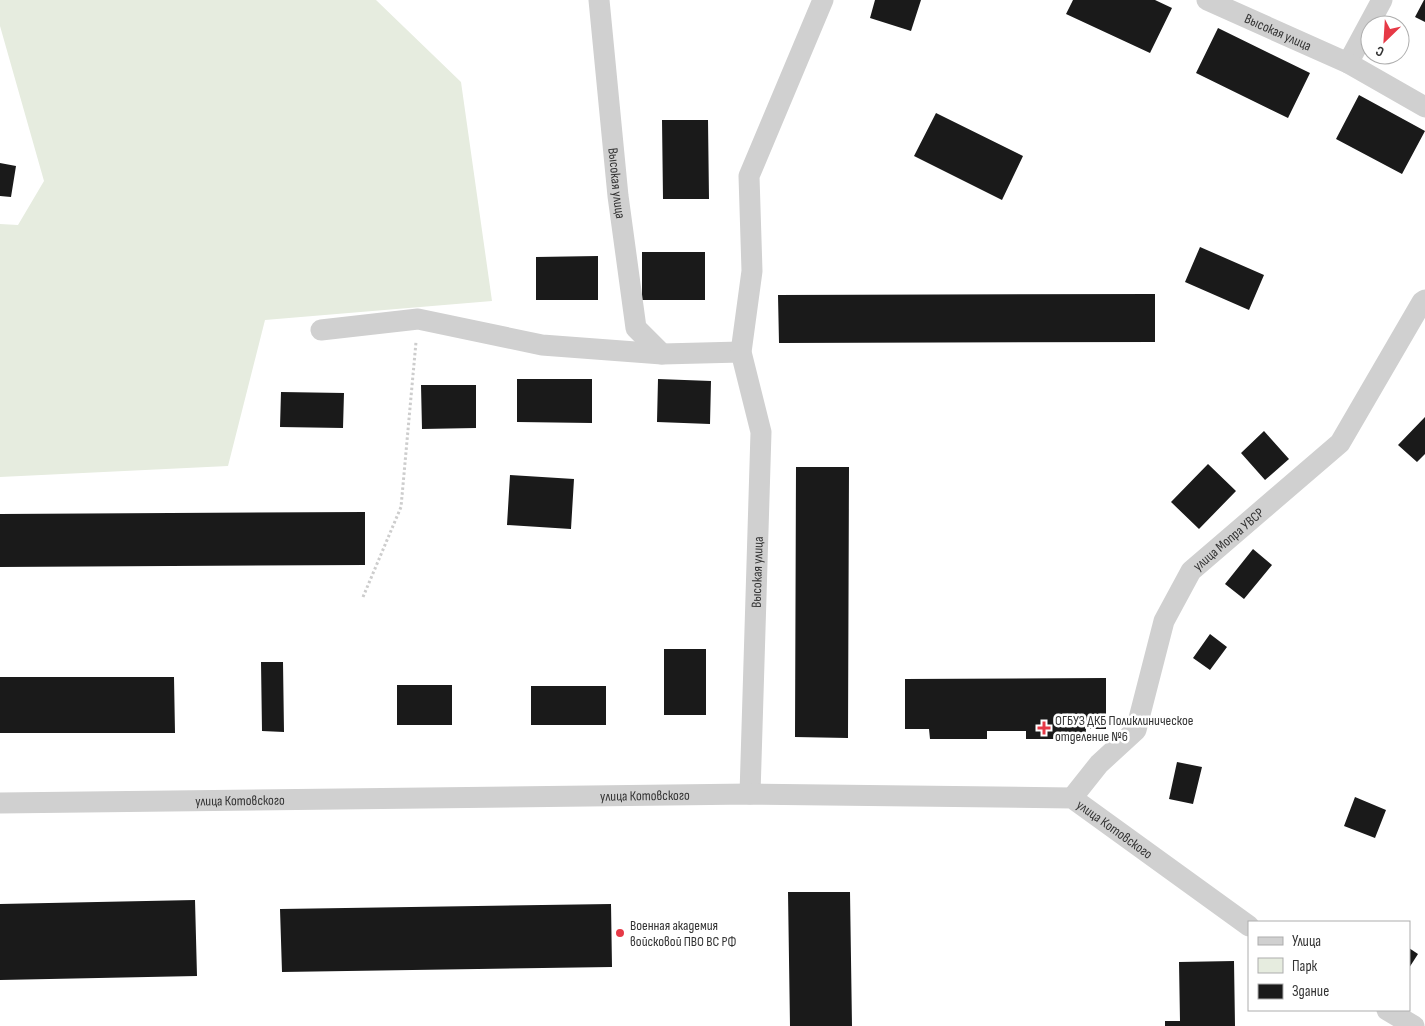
<svg xmlns="http://www.w3.org/2000/svg" width="1425" height="1026" viewBox="0 0 1425 1026" font-family="'Sofia Sans Condensed',sans-serif">
	<style>
		.green { fill: #e6ecdf }
		.building { fill: #1a1a1a }
		.lines { fill: none; stroke-linecap: round; stroke-linejoin: round }
		.path { stroke: #cdcdcd; stroke-width: 3; stroke-dasharray: 2.5 2.5; stroke-linecap: butt }
		.street { stroke: #d0d0d0; stroke-width: 21 }
		.poi-dot { fill: #e63946; stroke: #fff; stroke-width: 2 }
		.labels { text-anchor: middle; dominant-baseline: central; stroke-width: 5; stroke-linejoin: round; paint-order: stroke }
		.street-label { font-size: 14px; fill: #333; stroke: #fff }
		.poi-label { font-size: 14px; fill: #333; stroke: #fff; text-anchor: start }
	</style>
	<rect width="100%" height="100%" fill="#fff"/>
	<path class="green" d="M0,0H376L461,82L492,301L265,320L228,466L0,477V224L18,225L44,181L0,26Z"/>
	<path class="building" d="M875,0H921L911,31L870,18Z
		M1073,0H1155L1172,8L1150,53L1066,14Z
		M1424,0H1425V22L1415,17Z
		M1218,28L1310,73L1288,118L1196,73Z
		M1359,95L1425,131L1402,174L1336,139Z
		M936,113L1023,156L1002,200L914,156Z
		M662,120H708L709,199H663Z
		M0,163L16,166L11,197L0,196Z
		M1200,247L1264,275L1249,310L1185,282Z
		M642,252H705V300H642Z
		M598,256V300H536V257Z
		M1155,294V342L779,343L778,295Z
		M517,379H592V423L517,422Z
		M658,379L711,381L710,424L657,422Z
		M421,385H476V428L422,429Z
		M281,392L344,393L343,428L280,427Z
		M1425,417V454L1417,462L1398,445Z
		M1264,431L1289,459L1265,480L1241,453Z
		M1208,464L1236,491L1199,529L1171,502Z
		M796,467H849L848,738L795,737Z
		M510,475L574,479L571,529L507,525Z
		M365,512V565L0,567V514Z
		M1253,549L1272,565L1244,599L1225,584Z
		M1210,634L1227,647L1210,670L1193,658Z
		M664,649H706V715H664Z
		M261,662H283L284,732L262,731Z
		M0,677H174L175,733H0Z
		M1106,678V729H1086L1085,739H1026V731H987V739H930L929,729H905V679Z
		M397,685H452V725H397Z
		M531,686H606V725H531Z
		M1177,762L1202,767L1193,804L1169,799Z
		M1355,797L1386,810L1375,838L1344,826Z
		M788,892H850L852,1026H790Z
		M195,900L197,976L0,980V904Z
		M611,904L612,967L282,972L280,909Z
		M1409,948L1418,954L1409,968Z
		M1234,961L1235,1026H1165V1021H1180L1179,962Z"/>
	<g class="lines">
		<path class="path" d="M363,597L401,507L416,342"/>
		<g class="street">
			<path id="s1" d="M599,0L618,196L636,328L662,354"/>
			<path id="s2" d="M1207,0L1348,63L1382,0"/>
			<path d="M1348,63L1425,107"/>
			<path d="M321,330L418,319L542,345L662,354L741,352"/>
			<path id="s3" d="M750,794L761,432L741,352L752,271L749,176L823,0"/>
			<path id="s4" d="M1072,798L1099,764L1136,730L1164,621L1191,571L1340,443L1422,302L1425,300"/>
			<path id="s5" d="M0,803L750,794L1072,798L1249,926"/>
			<path d="M1387,1010L1414,1026"/>
		</g>
	</g>
	<g class="poi-dot">
		<path d="M1041.5 720.5h5v5h5v5h-5v5h-5v-5h-5v-5h5z"/>
		<circle cx="620" cy="933" r="5"/>
	</g>
	<g class="labels">
		<g class="street-label">
			<text stroke="none"><textPath href="#s2" startOffset="78">Высокая улица</textPath></text>
			<text stroke="none"><textPath href="#s1" startOffset="184">Высокая улица</textPath></text>
			<text stroke="none"><textPath href="#s4" startOffset="312">улица Мопра УВСР</textPath></text>
			<text stroke="none"><textPath href="#s3" startOffset="222">Высокая улица</textPath></text>
			<text stroke="none"><textPath href="#s5" startOffset="645">улица Котовского</textPath></text>
			<text stroke="none"><textPath href="#s5" startOffset="240">улица Котовского</textPath></text>
			<text stroke="none"><textPath href="#s5" startOffset="1125">улица Котовского</textPath></text>
		</g>
		<g class="poi-label">
			<text x="1055" y="720">ОГБУЗ ДКБ Поликлиническое<tspan x="1055" dy="16">отделение №6</tspan></text>
			<text x="630" y="925">Военная академия<tspan x="630" dy="16">войсковой ПВО ВС РФ</tspan></text>
		</g>
	</g>
	<rect x="1248" y="921" width="162" height="90" fill="#ffffff" stroke="#adadad"/>
	<rect x="1258" y="937" width="25" height="8" fill="#d0d0d0" stroke="#adadad"/>
	<text x="1292" y="946" font-size="15" fill="#333333">Улица</text>
	<rect x="1258" y="958" width="25" height="15" fill="#e6ecdf" stroke="#adadad"/>
	<text x="1292" y="971" font-size="15" fill="#333333">Парк</text>
	<rect x="1258" y="984" width="25" height="15" fill="#1a1a1a" stroke="#adadad"/>
	<text x="1292" y="996" font-size="15" fill="#333333">Здание</text>
	<g transform="translate(1385 40) rotate(205)"><circle r="24" fill="#ffffff" stroke="#adadad"/>
	<path d="M0-4L9 19L0 12L-9 19Z" fill="#e63946"/>
	<text y="-8" font-size="14" font-weight="bold" text-anchor="middle" fill="#333333">С</text>
	</g>
</svg>
